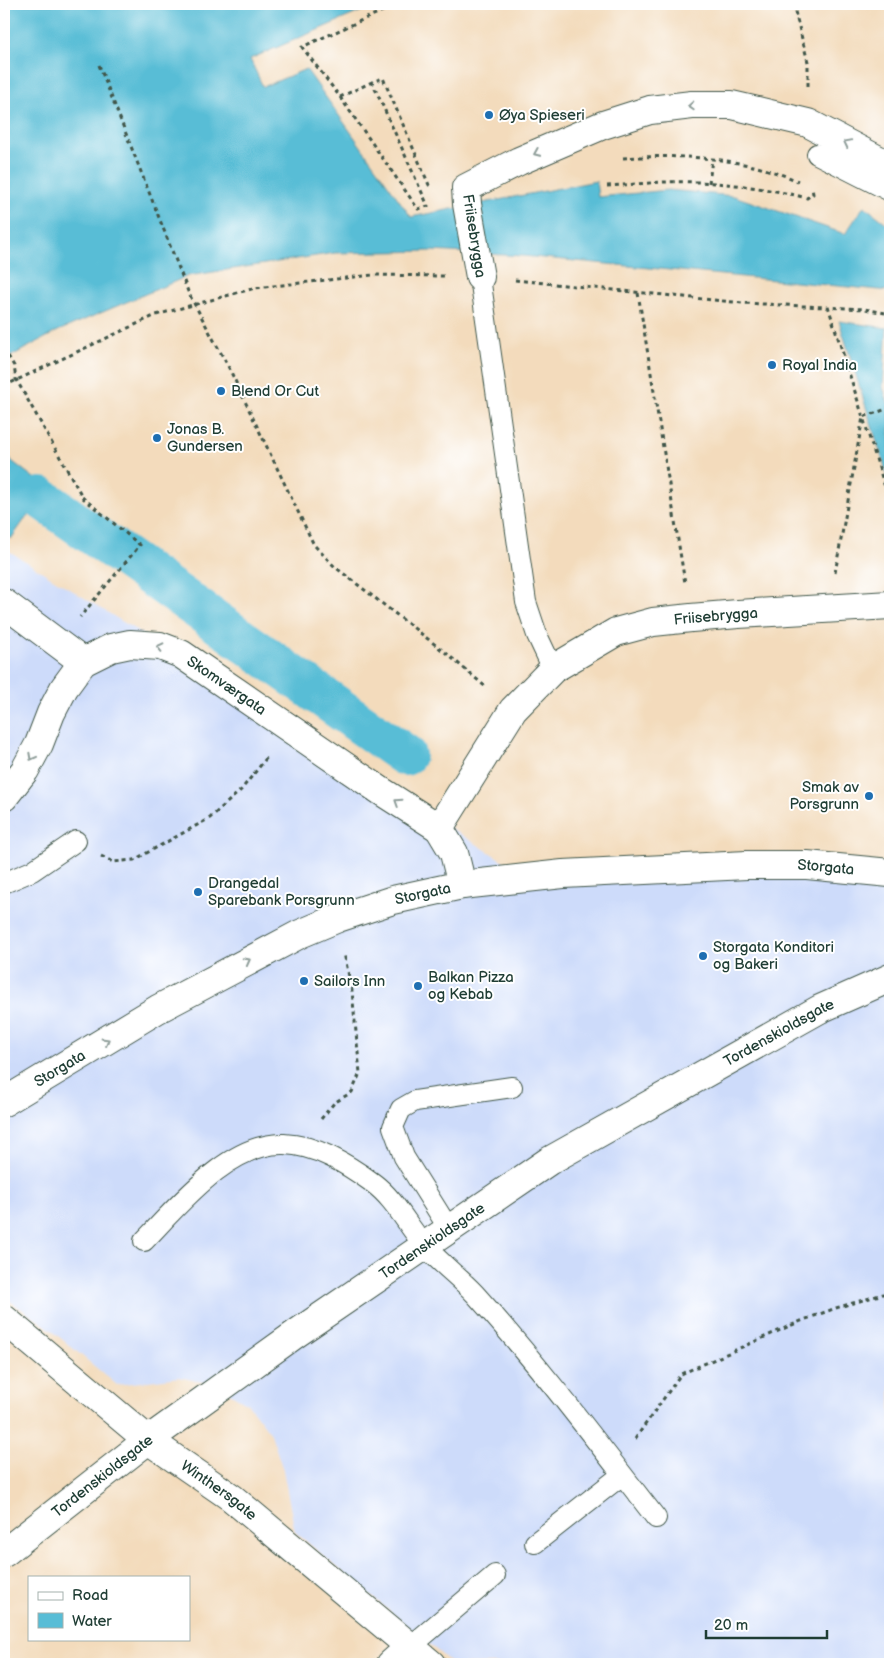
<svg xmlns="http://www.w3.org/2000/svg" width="894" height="1668" viewBox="0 0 894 1668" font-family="'Balsamiq Sans',sans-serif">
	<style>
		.built { fill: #cddbfa }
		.water { fill: #58bdd6; stroke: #3c7d85 }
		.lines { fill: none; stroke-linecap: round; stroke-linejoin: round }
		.canal { stroke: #58bdd6; stroke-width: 42 }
		.lane-casing { stroke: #3f5548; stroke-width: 22 }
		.street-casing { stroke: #3f5548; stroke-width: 30 }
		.secondary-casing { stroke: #3f5548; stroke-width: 30 }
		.path { stroke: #3f5548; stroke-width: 3; stroke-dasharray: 4 4; stroke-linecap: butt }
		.lane { stroke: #fff; stroke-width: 20 }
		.street { stroke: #fff; stroke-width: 28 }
		.secondary { stroke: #fff; stroke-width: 28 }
		.oneway { stroke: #8f9e9a }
		.poi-dot { fill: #1f6fb2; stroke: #fff; stroke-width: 2 }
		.labels { text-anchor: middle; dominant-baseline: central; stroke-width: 4; stroke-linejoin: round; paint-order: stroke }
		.poi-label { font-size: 15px; fill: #1f3d34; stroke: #fff; text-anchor: start }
		.street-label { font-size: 15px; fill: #1f3d34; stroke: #fff }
	</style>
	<rect width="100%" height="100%" fill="#fff"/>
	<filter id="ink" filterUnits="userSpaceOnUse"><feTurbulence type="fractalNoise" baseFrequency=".02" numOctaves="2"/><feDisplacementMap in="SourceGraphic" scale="10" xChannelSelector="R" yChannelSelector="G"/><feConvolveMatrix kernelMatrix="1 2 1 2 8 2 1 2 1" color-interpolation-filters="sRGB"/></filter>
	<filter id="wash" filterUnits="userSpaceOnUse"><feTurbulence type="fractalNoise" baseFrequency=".0096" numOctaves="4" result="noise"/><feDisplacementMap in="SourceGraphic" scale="20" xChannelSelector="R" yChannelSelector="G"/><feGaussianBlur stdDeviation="1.12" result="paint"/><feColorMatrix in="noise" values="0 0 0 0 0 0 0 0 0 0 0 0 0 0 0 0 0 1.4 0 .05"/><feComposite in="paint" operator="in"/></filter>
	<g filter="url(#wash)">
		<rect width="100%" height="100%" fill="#f3dbbc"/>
		<path class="built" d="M4,548L131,627L508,864L890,869V1664H453L295,1532L283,1470L271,1434L248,1404L216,1385L179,1377L117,1385L45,1325L4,1297Z"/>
		<path class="water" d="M4,4H378L250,59L263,87L306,69L411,217L596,181L598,197L668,190L734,196L845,234L864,206L890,226V291L523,256L431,251L335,253L188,276L58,331L4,360Z
			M839,321L887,328L883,387L890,409V484Z
			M4,455L47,488L11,539L4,534Z"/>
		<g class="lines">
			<path class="canal" d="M41,498L405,755"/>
		</g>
	</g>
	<g filter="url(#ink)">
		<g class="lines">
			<g class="lane-casing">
				<path id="lane" d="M817,154L890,191
					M480,277L526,602L537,635L553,669
					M4,883L32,871L76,841
					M449,1229L404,1157L393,1127L401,1109L415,1101L512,1087
					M144,1241C179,1205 230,1142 284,1144C316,1145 347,1164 373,1183C396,1200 407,1226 426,1247C441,1264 459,1277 475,1294C539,1365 597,1442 656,1518
					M535,1543L622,1475
					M410,1647L495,1575"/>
			</g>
			<g class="street-casing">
				<g id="street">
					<path d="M480,277L467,204L466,188L519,161L603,125L650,110L692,105H732L808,123L890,166"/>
					<path d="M4,603L83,662"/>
					<path id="s1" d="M439,828L513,710L553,669L616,632L653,622L691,618L738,614L890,605"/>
					<path id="s2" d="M4,1319L148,1440L232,1498L431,1664"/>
					<path id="s3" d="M4,1553L148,1440L297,1333L549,1161L820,1009L890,978"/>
					<path d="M391,1664L410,1647"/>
				</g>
			</g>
			<g class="secondary-casing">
				<g id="secondary">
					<path id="s4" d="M4,797L25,770L39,744L51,713L64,688L83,662L111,648L130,644L160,646L181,654L381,791L439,828L454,853L462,885"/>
					<path id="s5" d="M4,1102L158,1009L300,934L338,918L393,900L462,885L563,874L747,865H807L890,873"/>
				</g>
			</g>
			<path class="path" d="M398,4L302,47L340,97L418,209L428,206L372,82L383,78L429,185L432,187
				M793,4L808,62V88
				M885,4L890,6
				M99,65L189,294L229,368L314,545L335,567L446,653L487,688
				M340,97L372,82
				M623,158C682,154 743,157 798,181
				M709,183L712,159
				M607,186C626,185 646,183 665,182C710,180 764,187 807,198L813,194L812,188
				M515,280L743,303L865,309L890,314
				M638,293L685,583
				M828,306L890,503
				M4,349L14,366L16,379L83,498L140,545L80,617
				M4,386L156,315L255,288L373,275L444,276
				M890,523L888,543L890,545
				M835,573L863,417L890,408
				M101,856L113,862L134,860L210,818L241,790L268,756
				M321,1119L334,1103L352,1092L360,1073L352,991L344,953
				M635,1439L681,1374L801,1321L836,1308L890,1292"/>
			<use href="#lane" class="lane"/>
			<use href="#street" class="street"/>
			<use href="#secondary" class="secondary"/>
		</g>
		<defs><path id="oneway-chevron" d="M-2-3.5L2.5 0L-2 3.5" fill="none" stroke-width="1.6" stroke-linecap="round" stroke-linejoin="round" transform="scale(1.25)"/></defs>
		<g class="oneway">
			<use href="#oneway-chevron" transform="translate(691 106) rotate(177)"/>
			<use href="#oneway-chevron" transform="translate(847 143) rotate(-153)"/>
			<use href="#oneway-chevron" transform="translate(537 153) rotate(157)"/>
			<use href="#oneway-chevron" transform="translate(160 647) rotate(-167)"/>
			<use href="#oneway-chevron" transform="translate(32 757) rotate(118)"/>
			<use href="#oneway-chevron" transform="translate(398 802) rotate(-147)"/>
			<use href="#oneway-chevron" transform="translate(247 961) rotate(-28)"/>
			<use href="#oneway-chevron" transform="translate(106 1041) rotate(-31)"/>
		</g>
	</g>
	<g class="poi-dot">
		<circle cx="489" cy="115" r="5"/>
		<circle cx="772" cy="365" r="5"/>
		<circle cx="221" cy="391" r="5"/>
		<circle cx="157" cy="438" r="5"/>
		<circle cx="869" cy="796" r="5"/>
		<circle cx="198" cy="892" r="5"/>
		<circle cx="703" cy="956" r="5"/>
		<circle cx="304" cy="981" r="5"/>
		<circle cx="418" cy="986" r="5"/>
	</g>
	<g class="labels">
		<g class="poi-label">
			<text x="499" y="115">Øya Spieseri</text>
			<text x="782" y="365">Royal India</text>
			<text x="231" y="391">Blend Or Cut</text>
			<text x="167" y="429">Jonas B.<tspan x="167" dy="17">Gundersen</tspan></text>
			<text x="859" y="787" text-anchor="end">Smak av<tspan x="859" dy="17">Porsgrunn</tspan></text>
			<text x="208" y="883">Drangedal<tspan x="208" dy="17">Sparebank Porsgrunn</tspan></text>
			<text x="713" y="947">Storgata Konditori<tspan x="713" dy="17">og Bakeri</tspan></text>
			<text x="428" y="977">Balkan Pizza<tspan x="428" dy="17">og Kebab</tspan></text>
			<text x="314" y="981">Sailors Inn</text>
		</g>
		<g class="street-label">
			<text transform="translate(474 236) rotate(81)">Friisebrygga</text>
			<text stroke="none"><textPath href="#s1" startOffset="371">Friisebrygga</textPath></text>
			<text stroke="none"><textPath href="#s4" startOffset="316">Skomværgata</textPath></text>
			<text stroke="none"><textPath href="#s5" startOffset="875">Storgata</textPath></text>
			<text stroke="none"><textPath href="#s5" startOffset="470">Storgata</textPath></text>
			<text stroke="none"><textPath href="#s3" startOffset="935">Tordenskioldsgate</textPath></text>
			<text stroke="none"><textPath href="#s5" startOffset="65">Storgata</textPath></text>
			<text stroke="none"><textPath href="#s3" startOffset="530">Tordenskioldsgate</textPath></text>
			<text stroke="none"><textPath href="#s3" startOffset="125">Tordenskioldsgate</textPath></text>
			<text stroke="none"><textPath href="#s2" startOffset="275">Winthersgate</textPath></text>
		</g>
	</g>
	<rect width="894" height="1668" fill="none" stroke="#fff" stroke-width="20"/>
	<rect x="28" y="1576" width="162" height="65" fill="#ffffff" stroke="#a5b1ae"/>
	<rect x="38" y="1592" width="25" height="8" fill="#ffffff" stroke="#a5b1ae"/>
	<text x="72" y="1600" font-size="15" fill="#1f3d34">Road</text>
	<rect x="38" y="1613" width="25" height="15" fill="#58bdd6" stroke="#a5b1ae"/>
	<text x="72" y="1626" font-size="15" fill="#1f3d34">Water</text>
	<path d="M706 1630v8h121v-8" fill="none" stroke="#1f3d34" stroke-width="2.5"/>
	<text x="714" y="1630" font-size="15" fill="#1f3d34" stroke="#ffffff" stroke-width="4" paint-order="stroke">20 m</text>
</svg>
